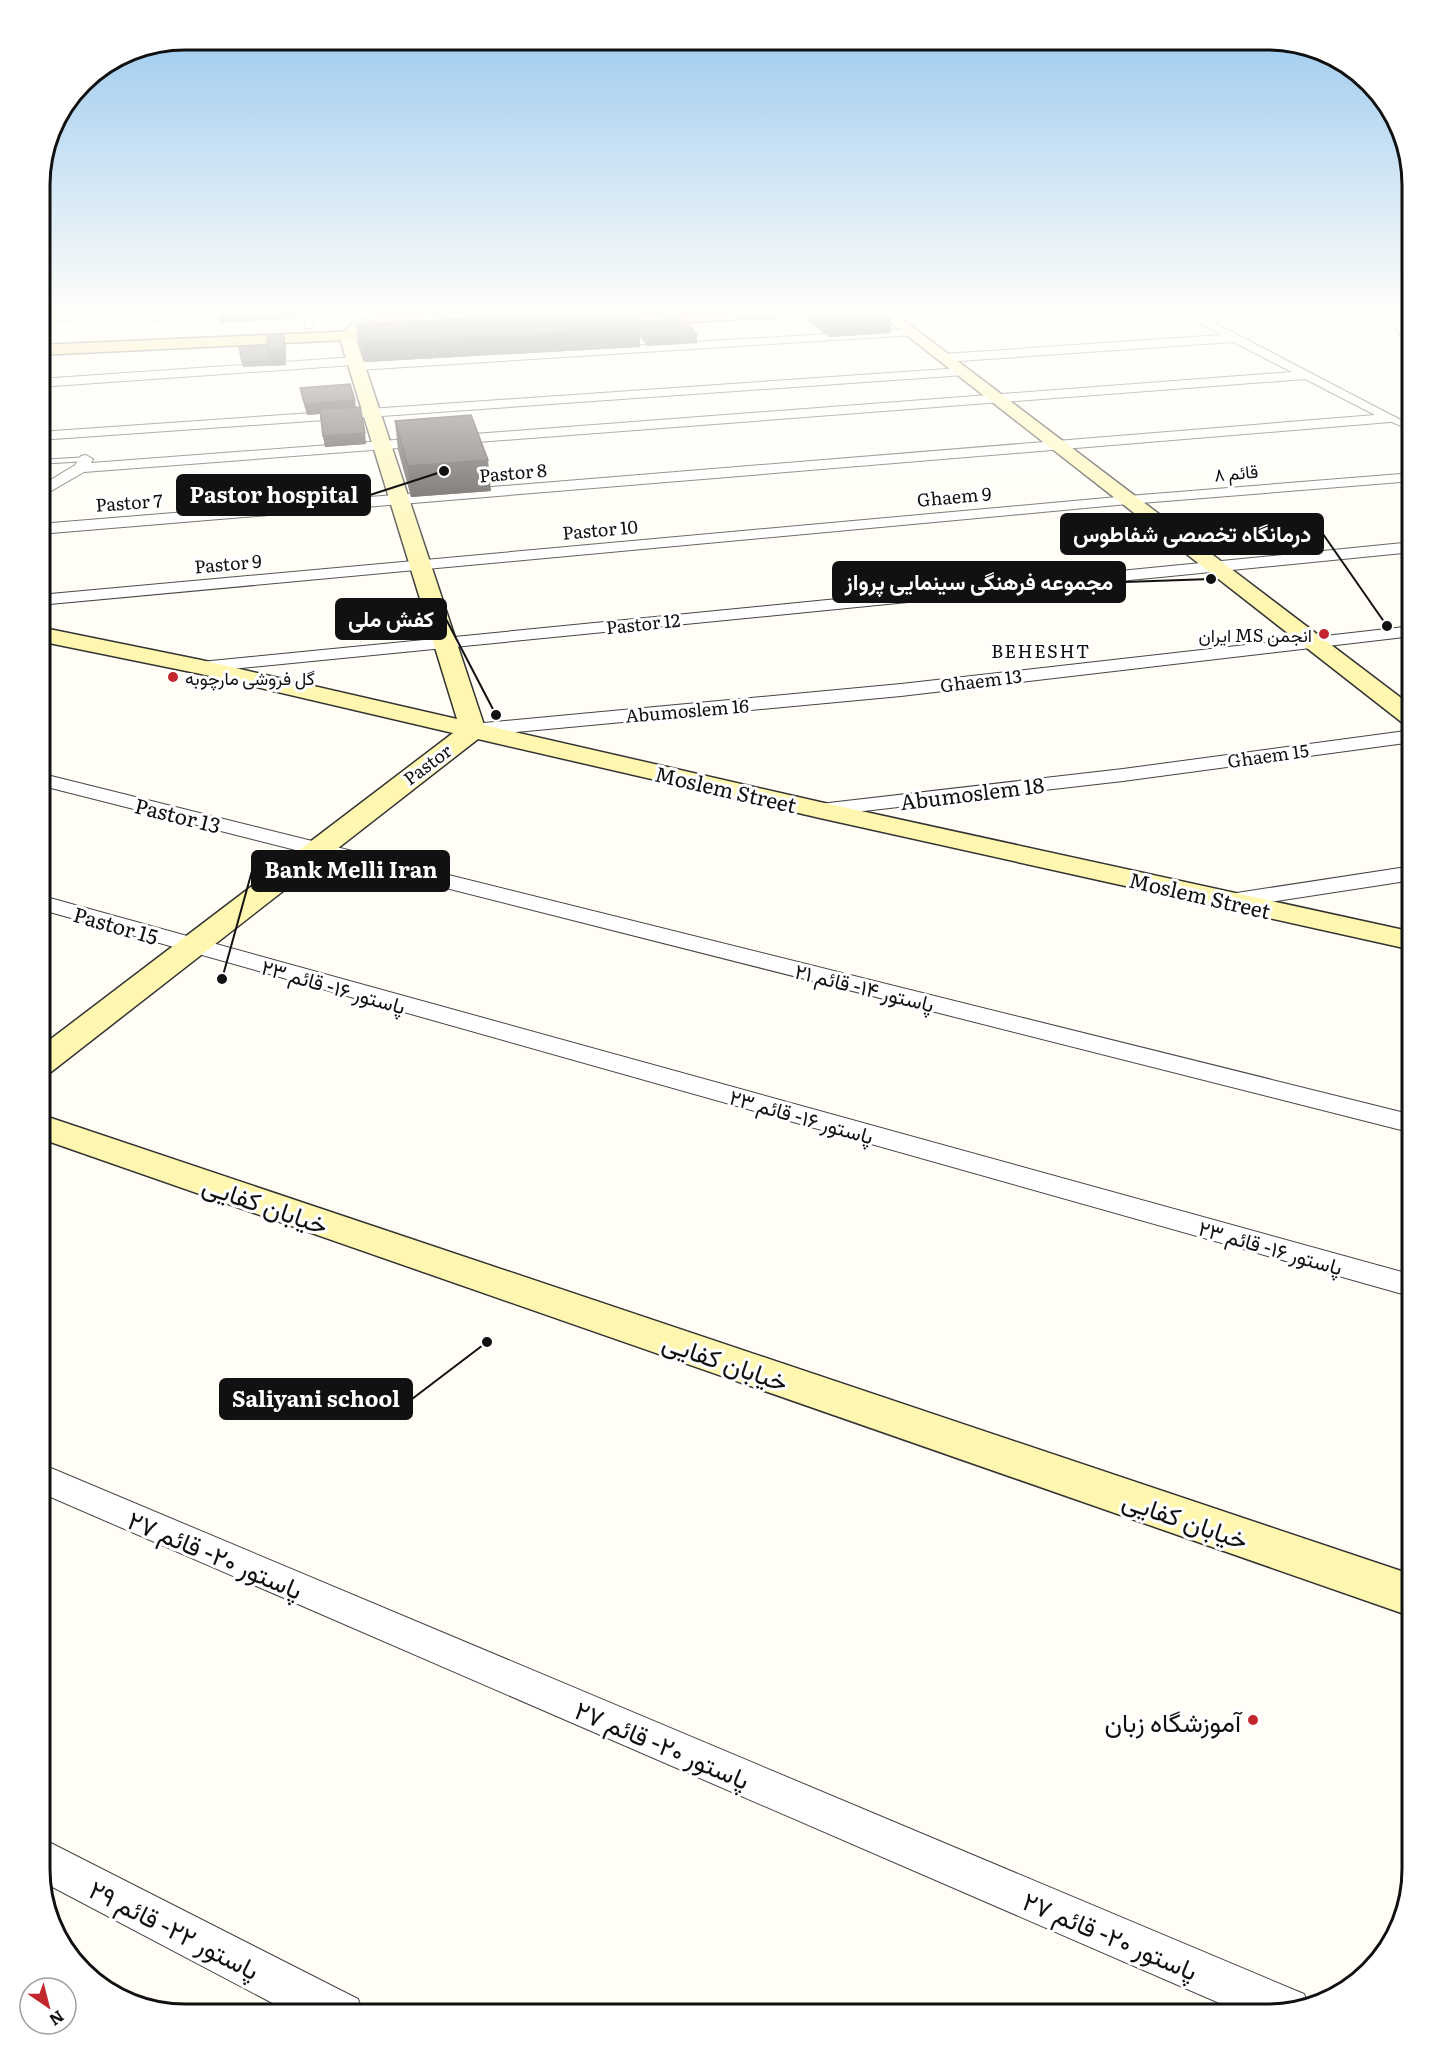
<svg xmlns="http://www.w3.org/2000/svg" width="1452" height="2054" viewBox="0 0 1452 2054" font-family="Literata,Vazirmatn,serif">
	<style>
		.green { fill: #d5ebbd }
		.forest { fill: #b9dc9c }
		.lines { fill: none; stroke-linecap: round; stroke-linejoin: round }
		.lane-casing { stroke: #444; stroke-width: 2 }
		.street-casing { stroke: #444; stroke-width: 2 }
		.secondary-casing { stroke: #333; stroke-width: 3 }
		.primary-casing { stroke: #222; stroke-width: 3 }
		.lane { fill: #fff; fill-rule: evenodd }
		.street { fill: #fff; fill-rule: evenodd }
		.secondary { fill: #fff6b0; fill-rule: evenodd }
		.primary { fill: #f9d66b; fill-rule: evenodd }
		.wall { fill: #4d4742 }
		.shaded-wall { fill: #3f3936 }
		.building { fill: #5a524d; stroke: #3f3936; stroke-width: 1.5 }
		.poi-dot { fill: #c4262e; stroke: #fff; stroke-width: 2 }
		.labels { text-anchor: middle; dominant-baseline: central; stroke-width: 6; stroke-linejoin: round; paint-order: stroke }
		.far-street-label { font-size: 18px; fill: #111; stroke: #fff }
		.far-poi-label { font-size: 18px; fill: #111; stroke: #fff; text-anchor: end }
		.far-neighbourhood-label { font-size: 18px; letter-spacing: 1.5px; fill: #111; stroke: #fff }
		.street-label { font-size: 21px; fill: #111; stroke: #fff }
		.near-street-label { font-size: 26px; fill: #111; stroke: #fff }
		.near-poi-label { font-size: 26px; fill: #111; stroke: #fff; text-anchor: end }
		.rim { fill: none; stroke: #111; stroke-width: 3 }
		.leader { fill: none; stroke: #111; stroke-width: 2 }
		.callout-dot { fill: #111; stroke: #fff; stroke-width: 2 }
		.callout { fill: #111; stroke: #111; stroke-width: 2 }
		.callout-label { font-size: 22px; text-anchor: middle; font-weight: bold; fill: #fff }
	</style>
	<rect width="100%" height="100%" fill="#fffdf5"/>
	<path class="green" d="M253,333L257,335L255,336L39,348V344Z"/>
	<path class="forest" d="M60,312H117L127,315L116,320L39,324V313L45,316Z"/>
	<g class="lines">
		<g class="lane-casing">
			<path id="lane" d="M197,312H203L199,316L148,321L145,319Z
				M1387,416H1393L1413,426V431L1387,420Z
				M89,457L90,459L86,461L39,464V460Z"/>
		</g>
		<g class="street-casing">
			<path id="street" d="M304,312H316L313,328H305Z
				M1180,312H1194L1397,418L1390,422L39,534V524L1375,415L1305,379L84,472L39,498V487L75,465L81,456L86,455L93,459L91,463L1292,372L1233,342L944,362L938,358L944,354L1221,335Z
				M1384,312H1395L1413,338V350L1409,349Z
				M911,329L917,333L915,335L358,370L354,369L353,365L39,387V379L356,357L360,358L361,362Z
				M961,368L965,369L967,372L965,375L39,440V432Z
				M1413,473V481L1128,504L39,605V595L1128,496Z
				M1413,542V552L201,672L195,671L192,667L195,663L201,662Z
				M1413,626V636L901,696L473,736L466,734L463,730L466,726L473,724L901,684Z
				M1413,730V742L1123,781L820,816L813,814L809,810L813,806L820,804L1123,769Z
				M39,773L1413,1115V1133L39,785Z
				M1413,866V880L1230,908L1222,906L1219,901L1222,896L1230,894Z
				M39,895L1413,1275V1297L39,909Z
				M39,1463L1304,1994L1308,2004L1268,2015H1247L39,1492Z
				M39,1837L358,1999L364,2015H295L43,1882L39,1869Z"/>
		</g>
		<g class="secondary-casing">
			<path id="secondary" d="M877,312H893L1413,707V727L1404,724Z
				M363,319L370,323L356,338L357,342L484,725L820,802L1413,932V950L820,818L478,739L51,1072L39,1075V1048L453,733L201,674L39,641V627L201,660L457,719L341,342C340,332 354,321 363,319Z
				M39,1114L1413,1575V1617L39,1138Z"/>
		</g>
		<g class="primary-casing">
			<path id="primary" d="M486,312H586L579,316L377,326L370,322L377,318Z
				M716,312H802L795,316L589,328L582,324L589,320Z
				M403,329L411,334L408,337L39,355V345Z"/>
		</g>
		<use href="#lane" class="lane"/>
		<use href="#street" class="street"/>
		<use href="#secondary" class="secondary"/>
		<use href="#primary" class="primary"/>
	</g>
	<path class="wall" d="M218,312H300V318L220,323Z
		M331,312H363V315L332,317Z
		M808,312H883L891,333L829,337L808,321Z
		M636,322L697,334V343L647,346L640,337V347L365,362L358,342L356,324Z
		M284,335L286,349V365L243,367L239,347L267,345Z
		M300,388L356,407L366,444L325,447L320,414L307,415L302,398Z
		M395,421L491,491L411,497L398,450Z"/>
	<path class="shaded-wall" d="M891,319V333L829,337L830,322Z
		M639,328L640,347L365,362L363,343Z
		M697,334V343L647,346V336Z
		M284,335L286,349V365L270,366L268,351Z
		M355,400L356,411L307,415L305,404Z
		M365,433L366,444L325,447L323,436Z
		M488,460L491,491L411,497L408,466Z"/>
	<path class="building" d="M594,312H630L639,328L363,343L356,324Z
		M816,312H883L891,319L830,322Z
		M682,319L697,334L647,336L636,322Z
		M284,335V350L268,351L267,336Z
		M267,345L269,361L242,362L239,347Z
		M350,384L355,400L305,404L300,388Z
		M360,407L365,433L323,436L320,409Z
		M471,415L488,460L408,466L395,421Z"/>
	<linearGradient id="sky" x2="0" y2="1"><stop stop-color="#95c6ee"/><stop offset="0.52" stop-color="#fffefa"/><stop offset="1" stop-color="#fffefa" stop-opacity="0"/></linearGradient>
	<rect width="1452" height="600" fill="url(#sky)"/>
	<g class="poi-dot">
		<circle cx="1324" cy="634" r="6"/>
		<circle cx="173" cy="677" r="6"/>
		<circle cx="1253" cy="1720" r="6"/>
	</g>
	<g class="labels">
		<g class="far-street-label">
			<text transform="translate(513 472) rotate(-5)">Pastor 8</text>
			<text transform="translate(1236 472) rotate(-5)">قائم ۸</text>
			<text transform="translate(954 496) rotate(-5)">Ghaem 9</text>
			<text transform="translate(129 502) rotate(-4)">Pastor 7</text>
			<text transform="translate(600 529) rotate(-5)">Pastor 10</text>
			<text transform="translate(228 563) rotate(-5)">Pastor 9</text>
			<text transform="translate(643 623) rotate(-6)">Pastor 12</text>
			<text transform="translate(981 680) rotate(-7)">Ghaem 13</text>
			<text transform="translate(687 710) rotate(-5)">Abumoslem 16</text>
			<text transform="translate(1268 755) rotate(-8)">Ghaem 15</text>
			<text transform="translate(427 764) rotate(-37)">Pastor</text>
		</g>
		<g class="far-poi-label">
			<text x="1312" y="634">ایران MS انجمن</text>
			<text x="185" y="677" text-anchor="start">گل فروشی مارچوبه</text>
		</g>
		<g class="far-neighbourhood-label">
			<text x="1041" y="650">BEHESHT</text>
		</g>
		<g class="street-label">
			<text transform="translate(726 788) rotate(13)">Moslem Street</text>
			<text transform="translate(972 792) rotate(-7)">Abumoslem 18</text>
			<text transform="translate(178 814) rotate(14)">Pastor 13</text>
			<text transform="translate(1200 894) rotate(13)">Moslem Street</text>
			<text transform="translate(116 924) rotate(16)">Pastor 15</text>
			<text transform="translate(334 985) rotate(16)">پاستور ۱۶- قائم ۲۳</text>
			<text transform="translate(865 986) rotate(14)">پاستور ۱۴- قائم ۲۱</text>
			<text transform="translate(802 1115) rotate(16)">پاستور ۱۶- قائم ۲۳</text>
			<text transform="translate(1271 1246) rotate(16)">پاستور ۱۶- قائم ۲۳</text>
		</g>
		<g class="near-street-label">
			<text transform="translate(266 1203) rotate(19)">خیابان کفایی</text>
			<text transform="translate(726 1360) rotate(19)">خیابان کفایی</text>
			<text transform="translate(1186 1518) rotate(19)">خیابان کفایی</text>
			<text transform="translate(216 1553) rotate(23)">پاستور ۲۰- قائم ۲۷</text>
			<text transform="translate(663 1743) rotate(23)">پاستور ۲۰- قائم ۲۷</text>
			<text transform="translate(175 1928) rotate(27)">پاستور ۲۲- قائم ۲۹</text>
			<text transform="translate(1111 1934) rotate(23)">پاستور ۲۰- قائم ۲۷</text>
		</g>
		<g class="near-poi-label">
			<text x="1241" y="1720">آموزشگاه زبان</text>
		</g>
	</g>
	<path d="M0 0H1452V2054H0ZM185 50H1267A135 135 0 0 1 1402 185V1869A135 135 0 0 1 1267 2004H185A135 135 0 0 1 50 1869V185A135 135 0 0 1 185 50Z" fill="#fff" fill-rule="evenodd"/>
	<path class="rim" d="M185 50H1267A135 135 0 0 1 1402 185V1869A135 135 0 0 1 1267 2004H185A135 135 0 0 1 50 1869V185A135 135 0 0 1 185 50Z"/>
	<path class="leader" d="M444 471L370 495M1387 626L1323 534M1211 579L1125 582M496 715L446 619M222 979L252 871M487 1342L412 1399"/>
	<g class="callout-dot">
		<circle cx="444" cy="471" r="6"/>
		<circle cx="1387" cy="626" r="6"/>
		<circle cx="1211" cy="579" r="6"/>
		<circle cx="496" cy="715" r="6"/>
		<circle cx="222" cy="979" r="6"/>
		<circle cx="487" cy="1342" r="6"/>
	</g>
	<g class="callout">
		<rect x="177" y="475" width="193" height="40" rx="6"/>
		<rect x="1061" y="514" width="262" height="40" rx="6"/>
		<rect x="833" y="562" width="292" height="40" rx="6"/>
		<rect x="336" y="599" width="110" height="40" rx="6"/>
		<rect x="252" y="851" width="197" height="40" rx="6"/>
		<rect x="220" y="1379" width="192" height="40" rx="6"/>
	</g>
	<g class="callout-label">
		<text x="274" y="503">Pastor hospital</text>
		<text x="1192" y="542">درمانگاه تخصصی شفاطوس</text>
		<text x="979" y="590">مجموعه فرهنگی سینمایی پرواز</text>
		<text x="391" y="627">کفش ملی</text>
		<text x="351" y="878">Bank Melli Iran</text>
		<text x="316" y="1407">Saliyani school</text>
	</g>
	<g transform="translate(48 2006) rotate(145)"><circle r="28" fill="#ffffff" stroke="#a0a0a0" stroke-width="1.5"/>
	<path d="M0-4.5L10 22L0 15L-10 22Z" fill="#c4262e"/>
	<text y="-9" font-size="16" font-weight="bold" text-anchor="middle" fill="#111111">N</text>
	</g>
</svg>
